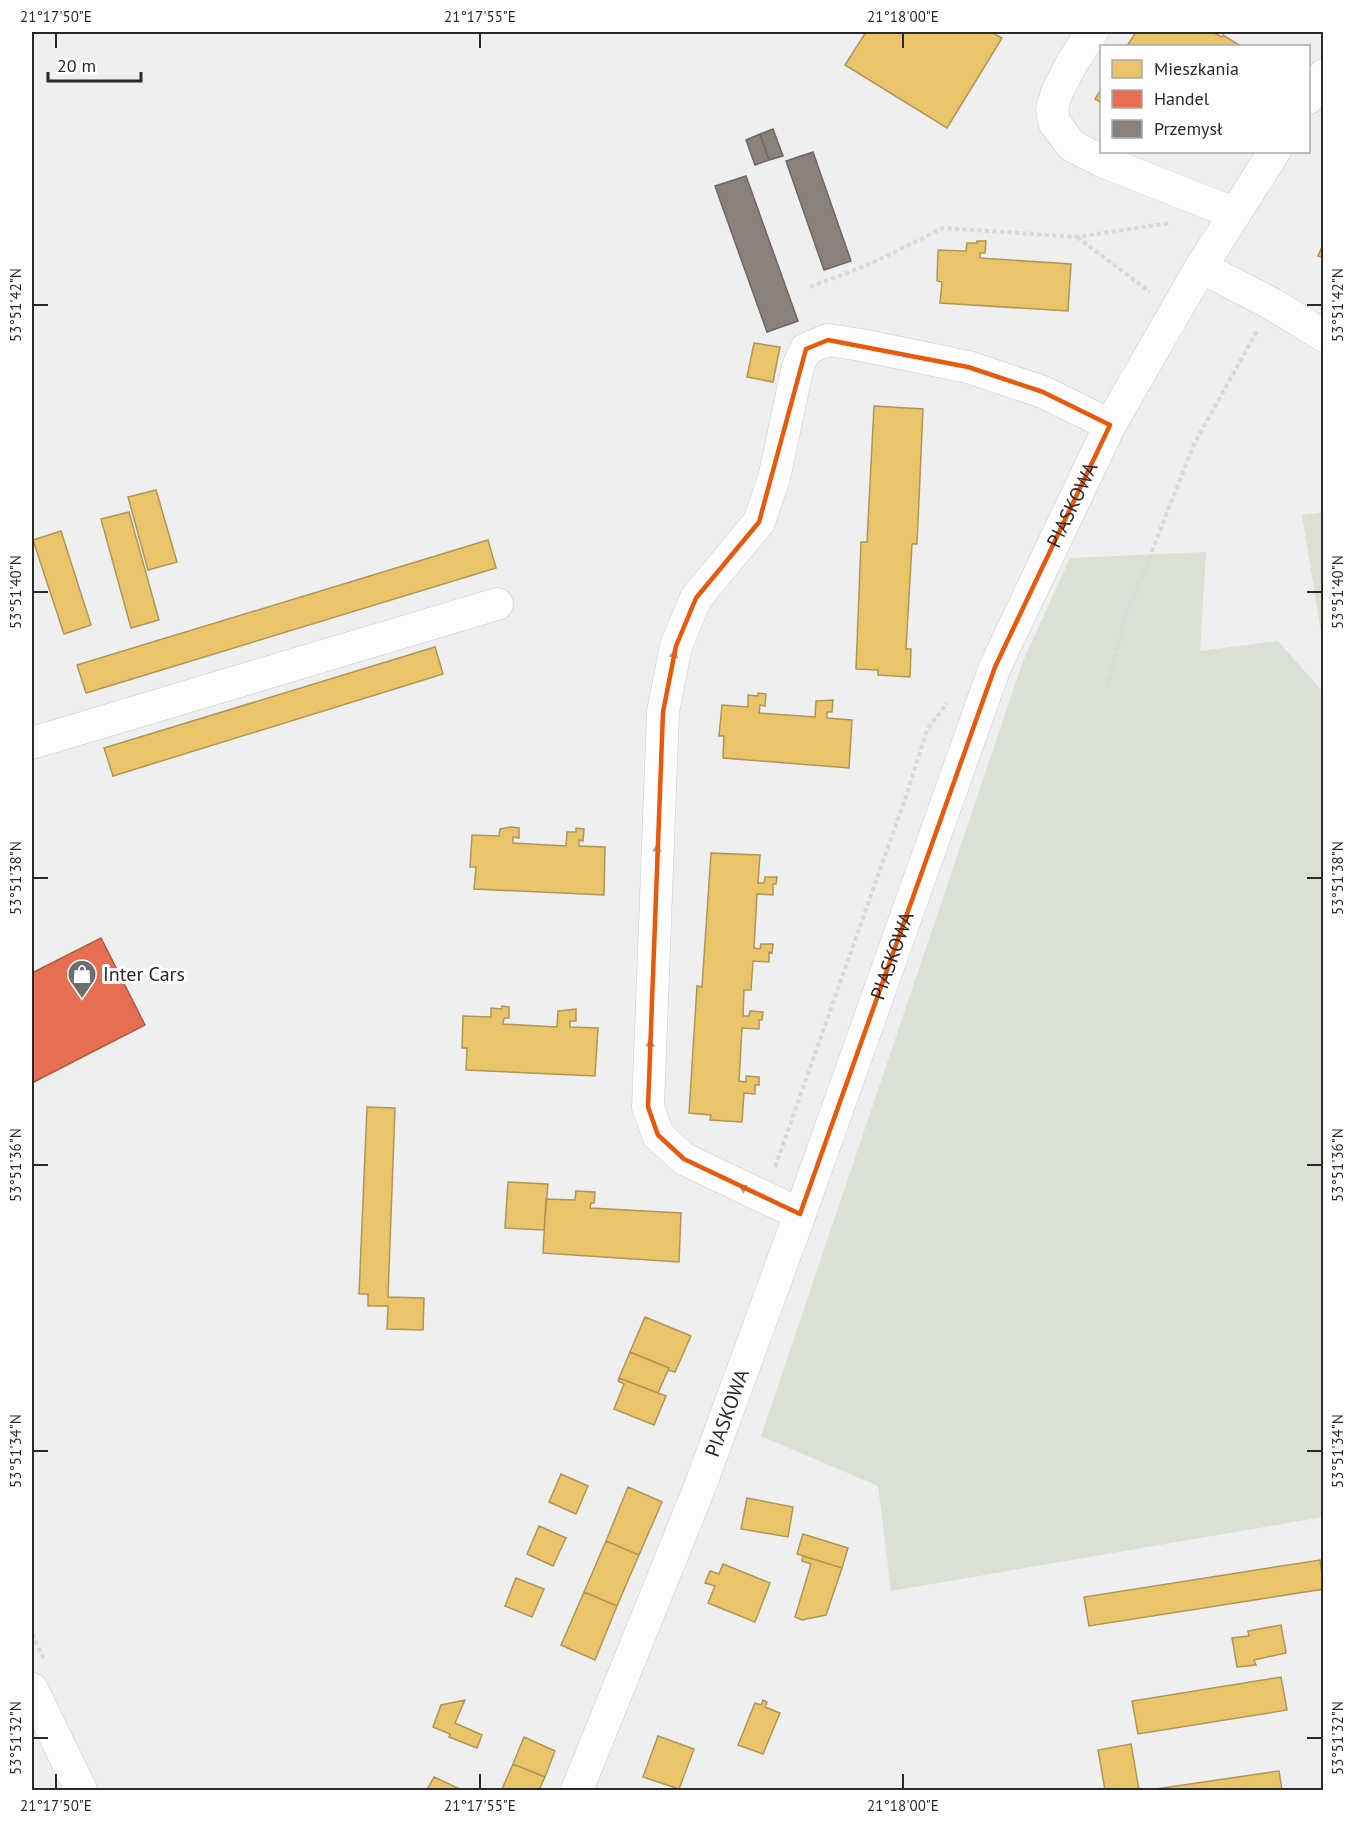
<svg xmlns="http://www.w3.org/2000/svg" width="1355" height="1822" viewBox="0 0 1355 1822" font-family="'PT Sans',sans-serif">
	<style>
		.green { fill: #dae0d4 }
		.homes { fill: #e9c46a; stroke: #af9656; stroke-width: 1.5 }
		.shops { fill: #e76f51; stroke: #ae5a45; stroke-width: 1.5 }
		.industry { fill: #8a817c; stroke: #6d6763; stroke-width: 1.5 }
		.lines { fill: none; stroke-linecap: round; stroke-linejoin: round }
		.minor-casing { stroke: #cacaca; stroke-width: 33 }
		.path { stroke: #d9d9d9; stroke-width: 4; stroke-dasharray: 4.5 3; stroke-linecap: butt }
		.minor { stroke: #fdfdfd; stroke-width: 32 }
		.oneway { fill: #9e9e9e }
		.marked { fill: none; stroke: #e8590c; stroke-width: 4.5; stroke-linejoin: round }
		.ticks { fill: none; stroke: #292929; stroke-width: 2 }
		.labels { text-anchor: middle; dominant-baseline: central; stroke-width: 6; stroke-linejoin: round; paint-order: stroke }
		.street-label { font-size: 20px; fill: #292929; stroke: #fff }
		.poi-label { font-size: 20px; fill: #292929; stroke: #fff; text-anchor: start }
		.neatline { fill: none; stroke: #292929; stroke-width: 2 }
		.ticks-label { font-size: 15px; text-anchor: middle; fill: #292929 }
	</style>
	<rect width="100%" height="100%" fill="#efefef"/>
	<path class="green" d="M1323,512H1324L1323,645L1302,515Z
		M1206,552L1200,651L1278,641L1323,692V1517L891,1591L878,1486L761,1436L1023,661L1070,558Z"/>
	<path class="homes" d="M866,32H991L1002,38L947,128L845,65Z
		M1136,32H1212L1222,37L1223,35L1241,46H1127Z
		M1102,88V103L1095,99Z
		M977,241H986L985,253H980V258L1071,264L1068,311L940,303L942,282L937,281L938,250L966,251L967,243H977Z
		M1324,242V258L1318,256Z
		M754,343L780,347L773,382L747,377Z
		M874,406L923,409L917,544H912L906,649H911L910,677L878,675V670L856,669L861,542H867Z
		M156,490L177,562L148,570L128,497Z
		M129,512L159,620L131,628L101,519Z
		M61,531L91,625L64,634L33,540Z
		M488,540L496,568L86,693L77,665Z
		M435,647L443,674L113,776L104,748Z
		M758,693L766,694L765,706L760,705L759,713L815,717L816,701L833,700L832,712H827V718L852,720L849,768L723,758L724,736H719L722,705L748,707V695L758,696Z
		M511,827L519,828V838L513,837V843L566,846L567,832H576V828L584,829L583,841L579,840V846L605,847L604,895L474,889L476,867H470L472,835L499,836L500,829Z
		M711,853L760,855L758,883H764L765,877H777L776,884H773V895L757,894L754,948L760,949L761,944H773L772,953L769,952V962L753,961L751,990H744L743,1016H749L750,1011L763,1012L762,1020H759V1029L742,1028L739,1081L746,1082V1076L759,1077V1085H755V1094L744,1093L742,1122L710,1120L711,1115L689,1113L697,986L702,987Z
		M502,1006L509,1007V1018H504L503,1024L557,1027L558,1011L576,1009V1021H570V1027L598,1028L595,1076L466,1070L467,1048H462L463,1016L491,1017V1008L502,1009Z
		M367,1107L395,1108L388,1297L424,1298L423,1330L387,1329L388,1306H368V1294H359Z
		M508,1182L548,1184L544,1230L505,1228Z
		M576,1191L595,1192L594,1203H591L590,1208L681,1213L679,1262L543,1253L546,1199L575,1200Z
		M645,1317L691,1336L675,1372L668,1370L669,1368L630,1352Z
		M630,1352L669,1368L658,1393L619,1378Z
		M619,1378L666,1396L654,1425L614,1409L624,1384L618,1381Z
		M561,1474L588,1486L576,1514L549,1502Z
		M628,1487L662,1502L639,1555L606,1541Z
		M747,1498L793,1507L788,1537L741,1529Z
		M539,1526L566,1538L553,1566L527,1554Z
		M803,1534L848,1548L842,1568L797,1554Z
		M606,1541L639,1555L617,1606L584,1592Z
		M803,1556L842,1568L826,1615L802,1620L795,1617L811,1564L802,1561Z
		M1320,1560L1324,1589L1089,1626L1084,1597Z
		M723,1564L770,1583L755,1622L708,1603L715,1586L705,1583L710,1571L719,1574Z
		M516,1578L544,1589L532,1617L505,1606Z
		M584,1592L617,1606L595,1660L561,1645Z
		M1281,1625L1286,1653L1254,1660L1256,1665L1237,1667L1232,1638L1249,1636L1248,1631Z
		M1281,1677L1287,1710L1138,1734L1132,1701Z
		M465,1700L455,1723L482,1735L477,1748L449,1737L450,1734L433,1727L441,1705Z
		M763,1700L767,1702L765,1707L780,1713L763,1754L738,1745L755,1703L761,1705Z
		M658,1736L694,1749L679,1789L643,1777Z
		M524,1737L555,1751L545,1777L513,1764Z
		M1131,1744L1139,1790H1105L1098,1750Z
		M513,1764L545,1777L539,1790L502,1789Z
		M1279,1771L1282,1790H1149Z
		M434,1777L462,1790H427Z"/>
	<path class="shops" d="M101,938L145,1025L32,1083V973Z"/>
	<path class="industry" d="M773,129L783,156L769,160L760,134Z
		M760,134L769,160L755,165L746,140Z
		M813,152L851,261L824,270L786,161Z
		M746,176L798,321L767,332L715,186Z"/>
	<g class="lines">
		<g class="minor-casing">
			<g id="minor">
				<path d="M1092,32L1072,63L1057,92L1052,109L1054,122L1072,146L1104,162L1234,213"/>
				<path d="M1308,98L1324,75"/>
				<path d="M1201,267L1272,304L1324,336"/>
				<path d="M32,743L497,604"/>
				<path d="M800,1214L684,1159L658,1135L648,1107L663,712L676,646L696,598L759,522L774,478L798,366L806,349L828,340L861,345L968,367L1043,392L1110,425"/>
				<path d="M32,1689L81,1790"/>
				<path id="s1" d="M577,1790L699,1489L800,1214L995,667L1110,425L1201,267L1274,152"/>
			</g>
		</g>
		<path class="path" d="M1077,237L1150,292
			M810,287L870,264L943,228L1077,237L1170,223
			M1108,687L1124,622L1194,444L1257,331
			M775,1167L906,796L927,730L947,703
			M32,1634L45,1661"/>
		<use href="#minor" class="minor"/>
	</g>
	<defs><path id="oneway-solid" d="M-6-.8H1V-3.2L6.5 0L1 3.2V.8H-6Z" transform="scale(1.5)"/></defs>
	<g class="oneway">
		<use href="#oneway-solid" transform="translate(673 659) rotate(-79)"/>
		<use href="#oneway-solid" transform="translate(657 853) rotate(-88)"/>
		<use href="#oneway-solid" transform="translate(650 1048) rotate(-88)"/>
		<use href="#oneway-solid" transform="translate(747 1190) rotate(-154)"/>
	</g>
	<path class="marked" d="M828,340L968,367L1043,392L1110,425L995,667L800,1214L684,1159L658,1135L648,1107L663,712L676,646L696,598L759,522L806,349Z"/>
	<path class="ticks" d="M56,33V48M480,33V48M903,33V48M33,305H48M1307,305H1322M33,592H48M1307,592H1322M33,878H48M1307,878H1322M33,1165H48M1307,1165H1322M33,1451H48M1307,1451H1322M33,1738H48M1307,1738H1322M56,1774V1789M480,1774V1789M903,1774V1789"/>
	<defs>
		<g id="shop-pin" transform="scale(1.5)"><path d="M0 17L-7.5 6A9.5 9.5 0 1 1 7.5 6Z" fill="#6e6e6e" stroke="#fff"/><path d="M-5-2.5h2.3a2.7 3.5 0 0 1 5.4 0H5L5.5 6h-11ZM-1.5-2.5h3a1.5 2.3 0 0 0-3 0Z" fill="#fff"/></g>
	</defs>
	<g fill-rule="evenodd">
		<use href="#shop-pin" x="82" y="974"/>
	</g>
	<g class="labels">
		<g class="street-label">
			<text stroke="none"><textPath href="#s1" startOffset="1378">PIASKOWA</textPath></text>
			<text stroke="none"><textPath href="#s1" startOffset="892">PIASKOWA</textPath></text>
			<text stroke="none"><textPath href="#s1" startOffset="406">PIASKOWA</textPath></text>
		</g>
		<g class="poi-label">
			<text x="103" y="974">Inter Cars</text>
		</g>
	</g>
	<rect width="1355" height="1822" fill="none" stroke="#ffffff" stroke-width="66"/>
	<rect x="1100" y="45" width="210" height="108" fill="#ffffff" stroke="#a9a9a9" stroke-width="1.5"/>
	<rect x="1112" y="60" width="30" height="18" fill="#e9c46a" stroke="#a9a9a9" stroke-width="1.5"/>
	<text x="1154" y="75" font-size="18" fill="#292929">Mieszkania</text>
	<rect x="1112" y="90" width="30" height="18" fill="#e76f51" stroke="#a9a9a9" stroke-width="1.5"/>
	<text x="1154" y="105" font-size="18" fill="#292929">Handel</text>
	<rect x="1112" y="120" width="30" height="18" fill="#8a817c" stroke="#a9a9a9" stroke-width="1.5"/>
	<text x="1154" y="135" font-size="18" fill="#292929">Przemysł</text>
	<path d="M48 72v9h93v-9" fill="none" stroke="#292929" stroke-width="3"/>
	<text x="57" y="72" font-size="18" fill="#292929" stroke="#ffffff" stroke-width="4.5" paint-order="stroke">20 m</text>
	<rect x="33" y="33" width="1289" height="1756" class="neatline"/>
	<g class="ticks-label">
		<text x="56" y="22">21°17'50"E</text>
		<text x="480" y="22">21°17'55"E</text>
		<text x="903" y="22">21°18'00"E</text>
		<text transform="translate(16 305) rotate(-90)" y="5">53°51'42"N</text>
		<text transform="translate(1338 305) rotate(-90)" y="5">53°51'42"N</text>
		<text transform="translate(16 592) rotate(-90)" y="5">53°51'40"N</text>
		<text transform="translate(1338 592) rotate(-90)" y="5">53°51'40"N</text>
		<text transform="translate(16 878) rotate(-90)" y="5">53°51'38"N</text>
		<text transform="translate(1338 878) rotate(-90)" y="5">53°51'38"N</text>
		<text transform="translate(16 1165) rotate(-90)" y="5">53°51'36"N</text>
		<text transform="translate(1338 1165) rotate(-90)" y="5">53°51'36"N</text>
		<text transform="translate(16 1451) rotate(-90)" y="5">53°51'34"N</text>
		<text transform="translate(1338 1451) rotate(-90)" y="5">53°51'34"N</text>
		<text transform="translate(16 1738) rotate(-90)" y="5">53°51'32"N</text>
		<text transform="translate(1338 1738) rotate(-90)" y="5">53°51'32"N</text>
		<text x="56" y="1811">21°17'50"E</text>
		<text x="480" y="1811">21°17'55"E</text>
		<text x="903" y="1811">21°18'00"E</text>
	</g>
</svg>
